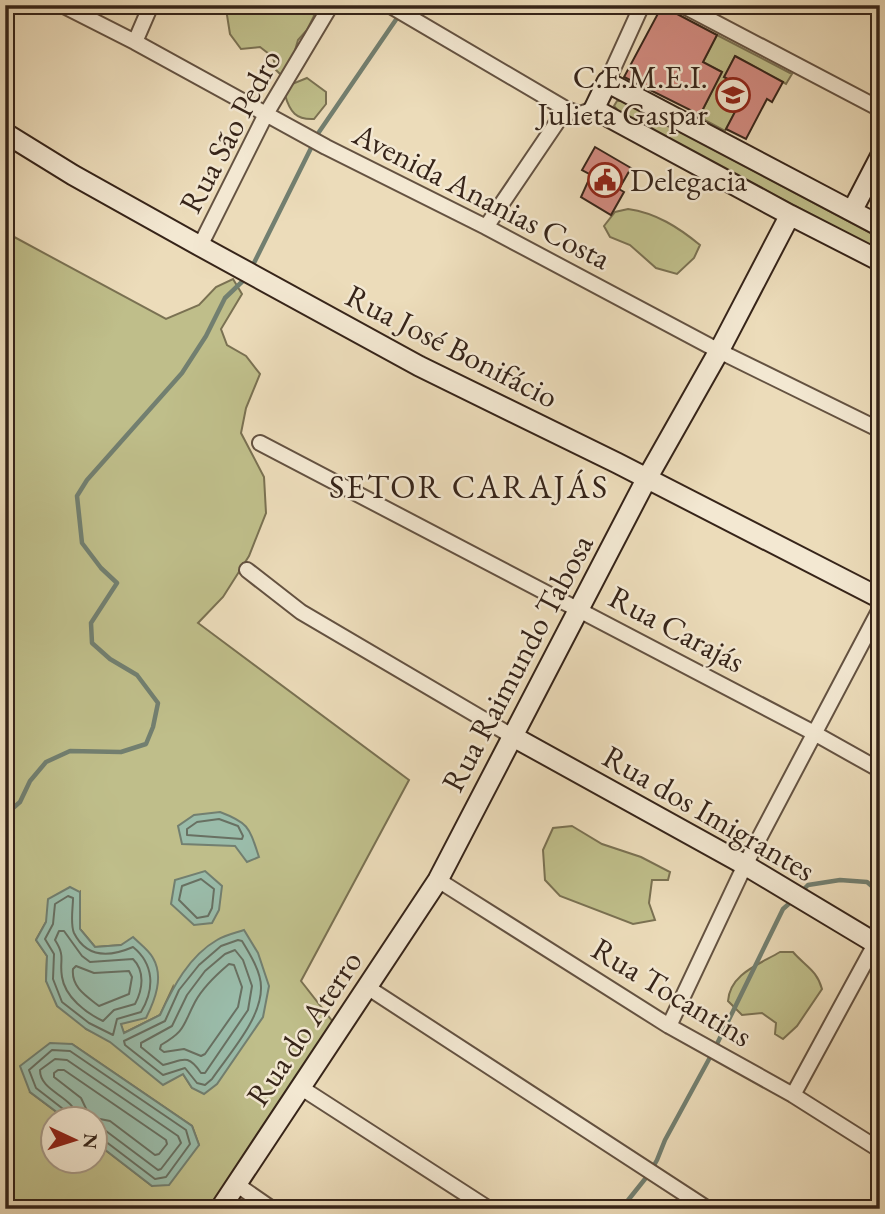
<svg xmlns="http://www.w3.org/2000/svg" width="885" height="1214" viewBox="0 0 885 1214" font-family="'EB Garamond',serif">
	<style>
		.green { fill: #bfbe8a; stroke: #7a7152; stroke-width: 2; fill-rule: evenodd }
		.water { fill: #9abcaa; stroke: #727f70; stroke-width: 2 }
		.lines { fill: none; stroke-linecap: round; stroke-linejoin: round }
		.shore { stroke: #687062; stroke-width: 2 }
		.stream { stroke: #727f70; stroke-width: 4.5 }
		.building { fill: #d38b81; stroke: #362419; stroke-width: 2 }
		.street-casing { stroke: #645241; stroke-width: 18 }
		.secondary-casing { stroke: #362419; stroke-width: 23 }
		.street { stroke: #f3e8d2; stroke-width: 14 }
		.secondary { stroke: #f3e8d2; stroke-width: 19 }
		.labels { text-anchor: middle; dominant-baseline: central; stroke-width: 5; stroke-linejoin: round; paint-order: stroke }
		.poi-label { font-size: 32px; fill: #362419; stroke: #f3e8d2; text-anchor: end }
		.street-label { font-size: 32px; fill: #362419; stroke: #f3e8d2 }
		.neighbourhood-label { font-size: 33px; letter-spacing: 2px; fill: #362419; stroke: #f3e8d2 }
	</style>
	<rect width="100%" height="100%" fill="#ecdcba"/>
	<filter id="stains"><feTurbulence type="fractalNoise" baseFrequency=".00286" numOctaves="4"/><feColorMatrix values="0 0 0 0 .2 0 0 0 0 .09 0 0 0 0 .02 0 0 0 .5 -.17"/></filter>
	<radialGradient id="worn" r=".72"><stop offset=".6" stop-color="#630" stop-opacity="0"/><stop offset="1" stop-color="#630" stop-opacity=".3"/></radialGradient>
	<path class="green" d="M228,5L312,6L314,16L307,30L298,40L289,71L281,75L276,70L273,57L260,47L241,49L230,34L226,9Z
		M717,35L792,74L786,84L735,56L724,77L747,89L725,131L699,117L722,72L712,67L708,73L700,68Z
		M307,78L326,92V104L314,119C296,120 290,112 285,95L292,84Z
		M617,101H622L880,238V251L620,113L614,106Z
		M628,209C656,213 678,227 700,245L694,258L677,274L656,268L630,245L610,237L604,226L615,212Z
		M5,232L166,319L199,305L216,287L233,279L242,294L221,329L227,345L246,356L260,374L246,408L241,433L264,477L266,513L249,556L223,597L198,623L409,780L301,981L333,1022L210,1209H5ZM80,892V929L95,947L121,945L120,1024L124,1033L160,1015L173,987L192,1088L183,1074L86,1029L46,981L47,956L36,940L46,922ZM72,1044L192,1126L199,1145L152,1186L95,1142L94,1162H52V1120L66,1119L30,1092Z
		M572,826L602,844L641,857L670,872L668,880H652L649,903L655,920L633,924L560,896L545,880L543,850L553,828Z
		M780,952H793C805,966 817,970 822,989L797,1026L783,1039L775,1034L776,1023L762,1013L742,1015L728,1001C730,974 758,965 780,952Z"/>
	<path class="water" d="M220,812C249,823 249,827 259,857L247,862L235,846L182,844L178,826L194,815Z
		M205,871L222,886L219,910L212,923L194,925L171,904L175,880Z
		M70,887L80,892V929L95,947L121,945L133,937C139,943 149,950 153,958C164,977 155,1000 146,1018L121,1024L124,1033L160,1015C173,987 189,956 217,940C225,935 235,933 244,930L258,953L269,986L263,1017L217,1084L204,1094L192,1088L183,1074L163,1085L110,1042L86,1029L57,1006L46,981L47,956L36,940L46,922L48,899Z
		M50,1043L72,1044L192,1126L199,1145L169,1185L152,1186L95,1142L94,1120L66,1119L30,1092L20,1066Z"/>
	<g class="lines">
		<path class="shore" d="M219,819L238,826L243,836L242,839L187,835V829L197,822Z
			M201,879L214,889L212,908L208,916L197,918L179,900L182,886Z
			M68,896L73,898C73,908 70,924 74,933C87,959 110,957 133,947C154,964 155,989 141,1012L117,1019L113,1035L89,1023L62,1002L53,979L54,954L45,939L53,924L55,904Z
			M59,931H64L82,956L90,962L133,959C145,971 143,989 135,1004L114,1010L103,1021C86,1013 65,997 62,977C59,960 66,957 55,940Z
			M238,940L242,941C250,954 261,972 261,987C262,1018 229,1054 212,1079L205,1085L197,1083L185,1068L163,1075L125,1045L124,1041L165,1021L179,990L199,965L221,946Z
			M235,950L243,960L252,986L248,1010L205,1073H201C187,1052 182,1061 163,1065L141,1047V1043L172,1026L187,995L205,971L225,954Z
			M229,964L234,965L242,987L238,1007L205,1054L201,1056L184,1049L164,1052L160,1049L161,1045C186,1030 182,1027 195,1002C203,987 216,975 229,964Z
			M76,966L94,973L129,971L132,977L129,994L99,1006C86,996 71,987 73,969Z
			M58,1070H64L166,1140L167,1144L159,1154L155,1155L110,1121L90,1117L81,1098L54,1077V1073Z
			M69,1120L67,1112L36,1088L29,1070L52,1050L70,1051L186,1130L190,1144L166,1177L155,1179L101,1138L94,1137
			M78,1120C76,1096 40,1093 40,1070L55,1059L67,1060L178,1136L181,1143L161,1169L158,1170L106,1131L94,1128"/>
		<path class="stream" d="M251,269L319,132L406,5
			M5,815L20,802L30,781L46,762L70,751L121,752L146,744L153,727L158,703L137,675L110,659L92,643L91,623L117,583L101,568L82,543L77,496L87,480L182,373L206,336L225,298L247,277
			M801,892L808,885L840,880L867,882L880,893
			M621,1209L649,1174L657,1160L665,1140L714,1050L783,909L792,901"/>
	</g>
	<path class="building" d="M662,6L717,35L703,62L722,72L700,115L624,77Z
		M735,56L783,82L772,102L767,99L746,139L726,129L747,89L724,77Z
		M595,147L631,168L619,189L624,192L611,215L581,197L591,175L582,170Z"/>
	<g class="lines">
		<g class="street-casing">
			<path id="street" d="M62,5L135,42L326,147L486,227L719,351L880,430
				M389,5L566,109L580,114L594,109
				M682,5L880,109
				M135,42L151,5
				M607,82L642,5
				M486,227L566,109
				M200,246L266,114L331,5
				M260,443L814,733L880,770
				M247,570L301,612L512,736
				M438,880L669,1026L793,1095L880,1150
				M367,987L708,1209
				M669,1026L745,865L880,609
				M300,1087L489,1209
				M793,1095L880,935
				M236,1184L272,1209"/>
		</g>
		<g class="secondary-casing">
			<path id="secondary" d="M5,133L73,175L200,246L419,366L617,463L880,598
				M852,211L880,157
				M880,226L607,82L594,109L790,215L880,261
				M512,736L745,865L880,946
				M220,1209L438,880L646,480L719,351L790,215"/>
		</g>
		<use href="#street" class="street"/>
		<use href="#secondary" class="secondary"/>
	</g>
	<defs>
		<g id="school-ring" transform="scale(1.75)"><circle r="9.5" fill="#f3e8d2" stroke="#8f2418" stroke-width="1.5"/><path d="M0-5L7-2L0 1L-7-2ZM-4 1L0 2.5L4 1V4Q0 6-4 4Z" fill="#8f2418"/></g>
		<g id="civic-ring" transform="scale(1.75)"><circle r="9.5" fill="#f3e8d2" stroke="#8f2418" stroke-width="1.5"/><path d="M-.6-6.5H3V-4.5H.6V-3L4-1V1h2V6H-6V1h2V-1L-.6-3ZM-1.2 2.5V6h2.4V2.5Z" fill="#8f2418"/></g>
	</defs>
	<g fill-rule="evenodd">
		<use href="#school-ring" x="733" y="95"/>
		<use href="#civic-ring" x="605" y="180"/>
	</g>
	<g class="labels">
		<g class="poi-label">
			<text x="708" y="77">C.E.M.E.I.<tspan x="708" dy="37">Julieta Gaspar</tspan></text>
			<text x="630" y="180" text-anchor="start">Delegacia</text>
		</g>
		<g class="street-label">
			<text transform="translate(230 131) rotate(-62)">Rua São Pedro</text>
			<text transform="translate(482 196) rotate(27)">Avenida Ananias Costa</text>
			<text transform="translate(452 346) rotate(27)">Rua José Bonifácio</text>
			<text transform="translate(677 629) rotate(28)">Rua Carajás</text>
			<text transform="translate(517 663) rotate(-62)">Rua Raimundo Tabosa</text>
			<text transform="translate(709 813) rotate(30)">Rua dos Imigrantes</text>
			<text transform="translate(672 992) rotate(31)">Rua Tocantins</text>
			<text transform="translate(304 1028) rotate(-56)">Rua do Aterro</text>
		</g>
		<g class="neighbourhood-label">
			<text x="469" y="486">SETOR CARAJÁS</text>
		</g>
	</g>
	<rect width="885" height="1214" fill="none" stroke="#ecdcba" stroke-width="28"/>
	<rect x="7" y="7" width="871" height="1200" fill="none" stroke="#362419" stroke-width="3.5"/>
	<rect x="14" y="14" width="857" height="1186" fill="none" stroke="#362419" stroke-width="2"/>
	<g transform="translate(74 1140) rotate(94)"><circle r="33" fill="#f3e8d2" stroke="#a79a88" stroke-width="2"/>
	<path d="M0-5L12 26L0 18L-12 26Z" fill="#8f2418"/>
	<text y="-10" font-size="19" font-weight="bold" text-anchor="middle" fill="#362419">N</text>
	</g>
	<rect width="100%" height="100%" filter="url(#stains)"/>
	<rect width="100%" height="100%" fill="url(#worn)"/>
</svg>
